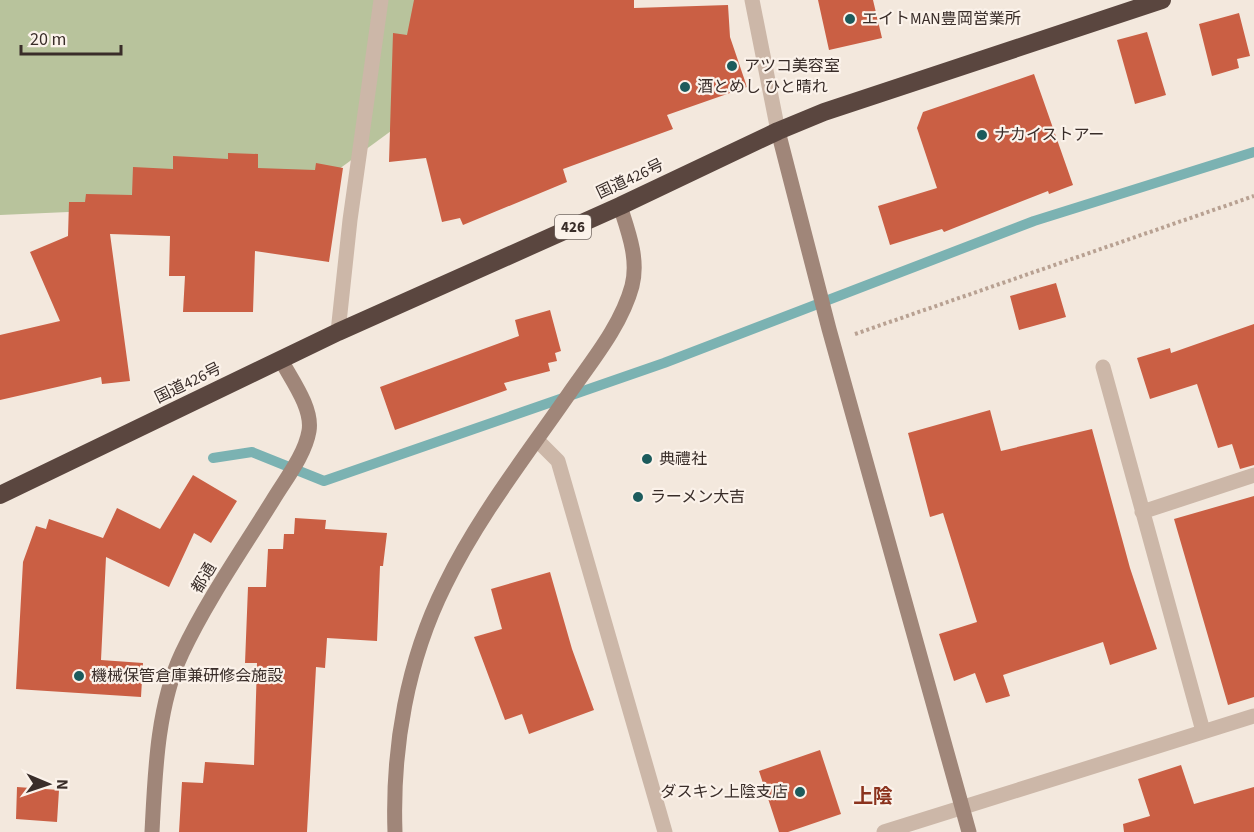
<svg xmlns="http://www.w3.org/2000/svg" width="1254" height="832" viewBox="0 0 1254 832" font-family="'Source Sans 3','Noto Sans JP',sans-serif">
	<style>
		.green { fill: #b8c39c }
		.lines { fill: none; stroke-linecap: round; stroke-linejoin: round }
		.stream { stroke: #7bb2b2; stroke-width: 10 }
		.building { fill: #ca5f44 }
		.path { stroke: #b8a192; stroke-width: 4; stroke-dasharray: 3 3; stroke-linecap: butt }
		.street { stroke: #ccb7a8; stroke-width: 15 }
		.secondary { stroke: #a08679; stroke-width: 15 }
		.highway { stroke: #5a463f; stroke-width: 18 }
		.poi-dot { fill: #1c5b5c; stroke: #fbf2ea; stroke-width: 2 }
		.labels { text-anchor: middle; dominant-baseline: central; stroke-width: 4.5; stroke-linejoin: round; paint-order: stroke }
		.shield { fill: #fbf2ea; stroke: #736863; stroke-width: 1.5 }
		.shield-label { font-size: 15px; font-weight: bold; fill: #392d29 }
		.poi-label { font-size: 16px; fill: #392d29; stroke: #fbf2ea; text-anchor: start }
		.street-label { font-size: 16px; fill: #392d29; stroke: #fbf2ea }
		.quarter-label { font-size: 20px; font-weight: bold; fill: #8b331e; stroke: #fbf2ea }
	</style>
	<rect width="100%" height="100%" fill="#f3e8dd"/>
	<path class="green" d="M0,0H418L391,131L294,202L0,215Z"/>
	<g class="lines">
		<path class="stream" d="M213,458L252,452L324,481L664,363L1034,221L1254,152"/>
	</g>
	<path class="building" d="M414,0H634V8L728,5L730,37L747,87L667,115L673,129L563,169L567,182L463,225L460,218L442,222L426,158L389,162L393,33L407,35Z
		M818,0H873L882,38L829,50Z
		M1239,13L1250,56L1237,59L1239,68L1212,76L1199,24Z
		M1147,32L1166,95L1135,104L1117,40Z
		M1034,74L1073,185L1049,194L1048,191L944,232L942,229L890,245L878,206L937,188L917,128L923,112Z
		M228,153L258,154V168L315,170L316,163L343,168L329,262L255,251L253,312H183L185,276H169L170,236L110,234L130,381L102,384L101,377L0,400V335L60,321L30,252L68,236L69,202H85L86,194L132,195L133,167L173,169V156L228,159Z
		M1056,283L1066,317L1019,330L1010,296Z
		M550,310L561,351L555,353L557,361L548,363L550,371L504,383L507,390L395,430L380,387L519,336L515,320Z
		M1254,324V465L1240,469L1232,444L1218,448L1197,384L1150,399L1137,358L1170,348L1171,353Z
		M990,410L1001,451L1092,429L1130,568L1157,649L1110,665L1103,642L1003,675L1010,696L986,703L975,673L954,681L939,634L977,622L943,513L930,517L908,433Z
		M193,475L237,501L211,543L194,533L169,587L106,557L101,660L143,663L141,697L16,689L23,562L36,526L46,529L49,519L103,538L117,508L160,529Z
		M1254,496V697L1228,705L1174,519Z
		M295,518L326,520L325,529L387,533L383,566H380L377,641L327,638L325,668L316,667L307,832H179L182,782L203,783L205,762L254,765L257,663H245L248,587H266L268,549H283L284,534H294Z
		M550,572L572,649L594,710L529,734L522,714L505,720L474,637L502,629L491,589Z
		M820,750L841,814L788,832H779L759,771Z
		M1181,765L1194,804L1254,787V832H1124L1123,824L1150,816L1138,779Z
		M17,787L59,790L57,822L16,819Z"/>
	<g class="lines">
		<path class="path" d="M855,334L1254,196"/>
		<path class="street" d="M752,0L778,131
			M338,332L350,220L381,0
			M1103,367L1203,731
			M537,440L558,461L665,832
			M1142,512L1254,475
			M884,832L1254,716"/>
		<path class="secondary" d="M778,131L829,329L969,832
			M152,832C155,774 157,706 182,653C207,600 242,550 273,500C285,480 305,455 309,431C313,408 291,379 281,360
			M395,832C392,748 407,661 445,585C479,515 529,452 573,388C595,357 622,323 632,286C639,259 628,231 620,206"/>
		<path class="highway" d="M0,495L338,332L620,206L778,131L824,112L1162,0"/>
	</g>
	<g class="poi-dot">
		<circle cx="850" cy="19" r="6"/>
		<circle cx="732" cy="66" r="6"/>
		<circle cx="685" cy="87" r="6"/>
		<circle cx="982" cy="135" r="6"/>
		<circle cx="647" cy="459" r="6"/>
		<circle cx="638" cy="497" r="6"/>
		<circle cx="79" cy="676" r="6"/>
		<circle cx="800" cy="792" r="6"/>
	</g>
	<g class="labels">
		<rect class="shield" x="555" y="215" width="36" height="24" rx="4.5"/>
		<g class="shield-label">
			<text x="573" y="227">426</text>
		</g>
		<g class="poi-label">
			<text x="862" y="19">エイトMAN豊岡営業所</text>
			<text x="744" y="66">アツコ美容室</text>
			<text x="697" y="87">酒とめし ひと晴れ</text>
			<text x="994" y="135">ナカイストアー</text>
			<text x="659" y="459">典禮社</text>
			<text x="650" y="497">ラーメン大吉</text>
			<text x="91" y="676">機械保管倉庫兼研修会施設</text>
			<text x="788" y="792" text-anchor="end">ダスキン上陰支店</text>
		</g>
		<g class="street-label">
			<text transform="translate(630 179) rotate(-25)">国道426号</text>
			<text transform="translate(188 383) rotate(-26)">国道426号</text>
			<text transform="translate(204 578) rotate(-59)">都通</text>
		</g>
		<g class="quarter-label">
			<text x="873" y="797">上陰</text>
		</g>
	</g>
	<g transform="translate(48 784) rotate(92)" stroke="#fbf2ea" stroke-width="4.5" paint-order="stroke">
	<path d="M0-4.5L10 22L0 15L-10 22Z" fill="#392d29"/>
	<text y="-9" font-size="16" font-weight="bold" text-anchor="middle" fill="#392d29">N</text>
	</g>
	<path d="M21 45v9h100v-9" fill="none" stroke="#392d29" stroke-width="3"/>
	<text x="30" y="45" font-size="18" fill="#392d29" stroke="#fbf2ea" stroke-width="4.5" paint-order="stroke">20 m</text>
</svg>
